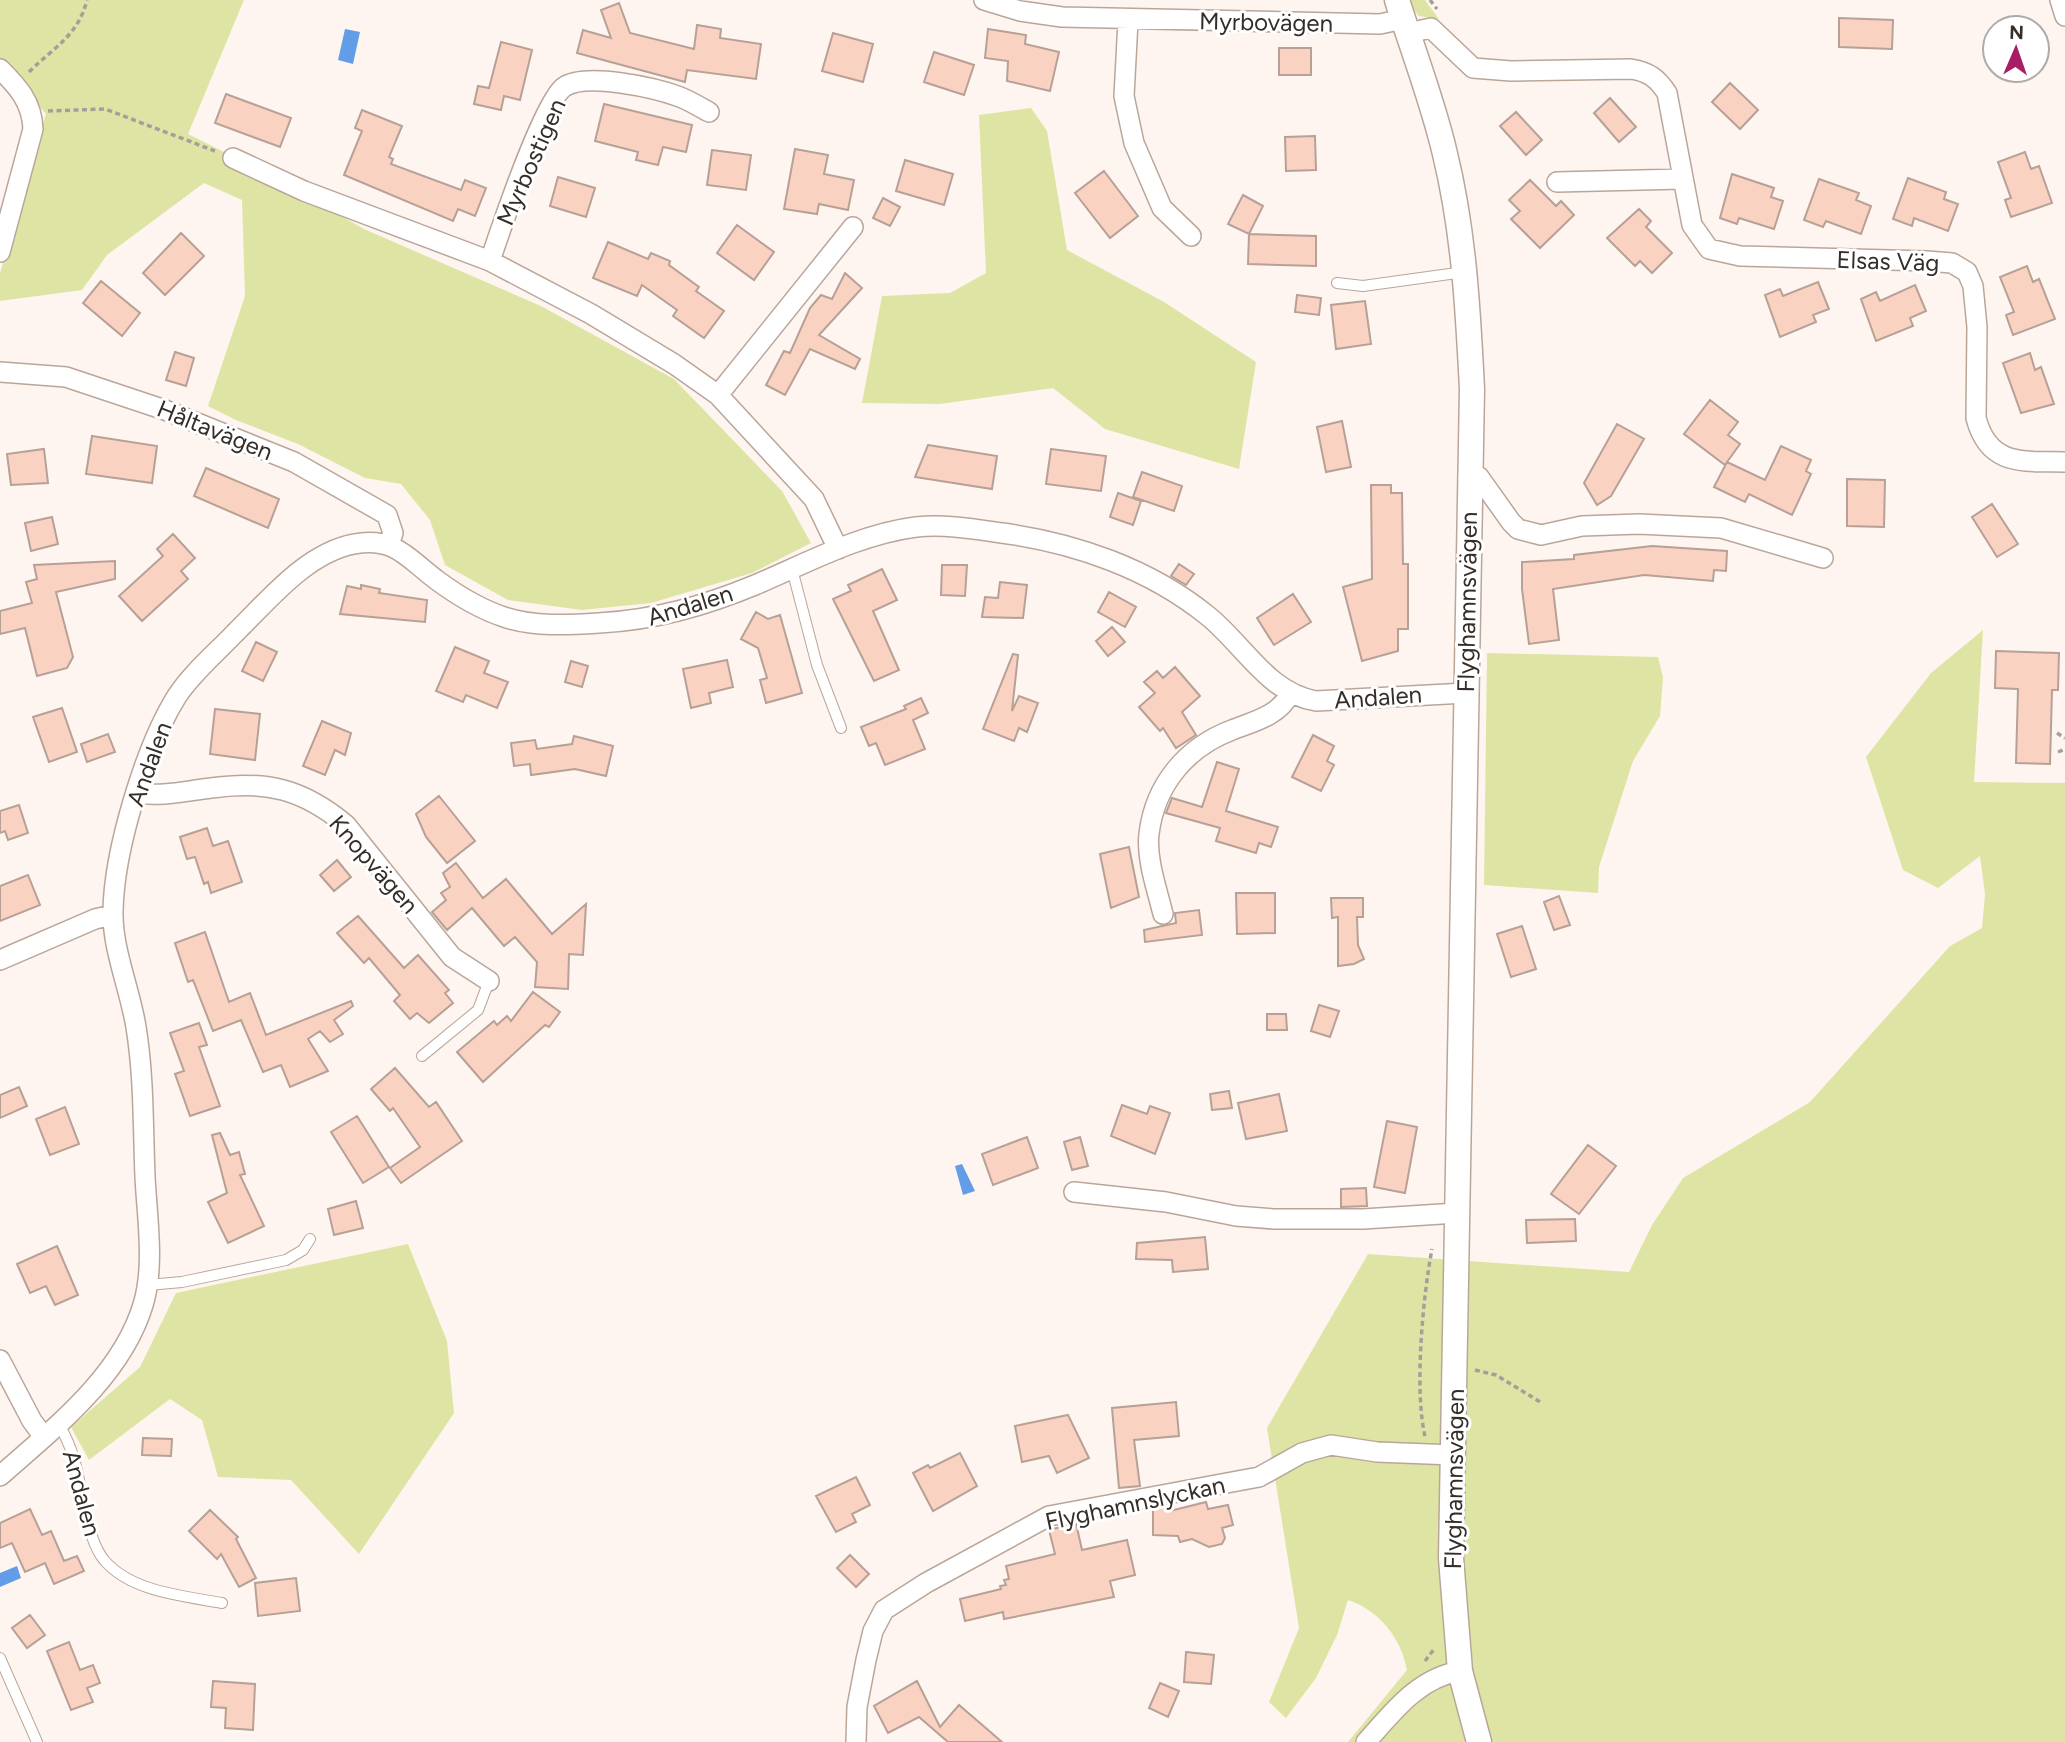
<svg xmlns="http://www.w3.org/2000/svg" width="2065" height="1742" viewBox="0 0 2065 1742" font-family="Figtree,sans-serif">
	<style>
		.green { fill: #dee5a4 }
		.water { fill: #639ce7 }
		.building { fill: #fad2c2; stroke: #b7a096; stroke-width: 2 }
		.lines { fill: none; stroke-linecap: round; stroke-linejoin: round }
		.service-casing { stroke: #baa699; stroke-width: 12 }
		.minor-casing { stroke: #baa699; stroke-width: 22 }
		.tertiary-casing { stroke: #baa699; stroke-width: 27 }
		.path { stroke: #a79e99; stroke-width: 3.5; stroke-dasharray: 5 3.5; stroke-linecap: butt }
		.service { stroke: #fff; stroke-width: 10 }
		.minor { stroke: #fff; stroke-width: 19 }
		.tertiary { stroke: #fff; stroke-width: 24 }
		.labels { text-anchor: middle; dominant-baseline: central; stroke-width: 6; stroke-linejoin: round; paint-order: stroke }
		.street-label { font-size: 24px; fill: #352d28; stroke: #fff }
	</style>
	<rect width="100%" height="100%" fill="#fef5f0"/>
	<path class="green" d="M0,0H244L188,134L260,170L364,229L541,306L674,379L782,491L811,543L752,573L651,603L582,610L508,600L445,565L430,520L401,484L365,478L298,444L236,420L208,406L245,296L242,200L204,183L107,255L82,290L0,301V273L46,114L0,59Z
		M1411,0H1425L1439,19L1419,16L1412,8Z
		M1031,108L1047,131L1067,250L1164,302L1256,362L1239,469L1105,429L1053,388L940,404L862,403L882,296L950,293L986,273L979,115Z
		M1983,630L1974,782L2065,783V1742H1348L1407,1670C1401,1638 1380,1611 1348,1600L1337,1635L1316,1678L1286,1718L1269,1702L1299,1628L1267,1428L1368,1254L1629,1272L1652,1225L1683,1178L1810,1102L1950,946L1982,928L1985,894L1980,856L1938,888L1903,870L1866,757L1931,673Z
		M1487,653L1658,657L1663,677L1660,716L1633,761L1599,867L1598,893L1484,885Z
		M408,1244L447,1341L454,1413L359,1554L291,1480L218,1477L202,1420L170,1399L89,1460L71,1427L140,1367L176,1293Z"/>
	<path class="water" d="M345,29L360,32L353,64L338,60Z
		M962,1164L975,1191L963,1195L955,1166Z
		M17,1566L21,1578L0,1587V1573Z"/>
	<path class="building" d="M619,3L630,33L694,49L697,25L721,29L720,38L761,44L756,79L687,70L685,82L577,53L583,30L611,38L601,10Z
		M1839,18L1893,20L1892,49L1839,47Z
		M988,29L1026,35L1025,44L1059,52L1050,91L1007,81L1008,61L985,58Z
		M833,33L873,44L863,82L822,71Z
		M501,42L532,50L520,100L504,96L501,110L474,104L478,86L489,88Z
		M1279,48H1311V75H1279Z
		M934,52L974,65L964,95L924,82Z
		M1730,83L1758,110L1740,129L1712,102Z
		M226,94L291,118L280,147L215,123Z
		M1610,98L1636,127L1619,142L1594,113Z
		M604,104L692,125L686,152L663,147L658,165L636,160L638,152L595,141Z
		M362,110L402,126L389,157L393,159L391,164L461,190L465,180L486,188L475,216L458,209L453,221L344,175L362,131L355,128Z
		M1516,112L1542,140L1526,155L1500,126Z
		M1315,136L1316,170L1286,171L1285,137Z
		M795,149L828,155L824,174L854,180L848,210L819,204L817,214L784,209Z
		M712,150L751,155L746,190L707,185Z
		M2025,152L2031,169L2039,166L2052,203L2011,217L2005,200L2011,198L1998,162Z
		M905,160L953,174L944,205L896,191Z
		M1104,171L1138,216L1110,238L1075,193Z
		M1732,174L1774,188L1771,197L1783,201L1774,229L1739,218L1737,224L1720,218Z
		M558,177L595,188L586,217L550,206Z
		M1908,178L1946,192L1944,199L1958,204L1948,231L1914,218L1912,226L1893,219Z
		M1819,179L1859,193L1856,200L1871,206L1861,234L1826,221L1823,227L1804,220Z
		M1530,180L1556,206L1561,201L1574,215L1540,248L1511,219L1520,211L1509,200Z
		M1243,195L1263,206L1249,234L1228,224Z
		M883,198L900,207L890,226L873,218Z
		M1639,209L1651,221L1646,227L1672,253L1652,273L1640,261L1635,266L1607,238Z
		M737,225L774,252L754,280L717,253Z
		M181,233L204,256L165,295L143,273Z
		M1249,234L1316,236V266L1248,264Z
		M608,242L648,259L651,253L670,261L669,265L699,287L696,291L724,311L704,338L673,316L677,310L642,285L637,296L593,278Z
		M2027,266L2033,282L2039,279L2055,319L2013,335L2006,315L2014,312L2000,277Z
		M845,273L862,288L819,335L860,359L855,369L810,349L785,395L766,385L784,351L790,353L810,308L821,295L832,299Z
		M101,281L140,313L122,336L83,303Z
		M1818,282L1829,309L1813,315L1816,322L1780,337L1765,295L1780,289L1783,296Z
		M1915,285L1926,311L1910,318L1913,326L1876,341L1861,299L1876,292L1880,301Z
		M1297,295L1321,298L1319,315L1295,312Z
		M1365,301L1371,344L1336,349L1331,305Z
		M175,352L194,358L186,386L166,380Z
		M2030,353L2035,370L2041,367L2054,404L2021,413L2003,363Z
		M1710,400L1738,422L1728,435L1740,444L1727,462L1765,480L1781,446L1811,460L1806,471L1811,474L1792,515L1749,494L1745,502L1714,487L1727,462L1725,465L1684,434Z
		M1342,421L1351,467L1326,472L1317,427Z
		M1617,424L1644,439L1611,496L1597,505L1584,483Z
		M92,436L157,446L152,483L86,474Z
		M928,445L997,456L992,489L915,477Z
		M44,449L48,483L11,485L7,454Z
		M1051,449L1106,456L1101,491L1046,484Z
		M206,468L279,499L268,528L194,496Z
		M1142,472L1182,486L1174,511L1133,497Z
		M1847,479L1885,480L1884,527L1847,526Z
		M1371,485H1391V493H1402L1403,564H1408V629H1398V651L1362,661L1343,587L1372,579Z
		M1118,493L1141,501L1133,525L1110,517Z
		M1992,504L2018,544L1997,557L1972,517Z
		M52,517L58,544L31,551L25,523Z
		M173,534L195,558L181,571L188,579L142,621L119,596L163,556L157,549Z
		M1652,546L1727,551L1726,571L1714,570L1713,581L1644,575L1553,589L1559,640L1529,644L1522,589V562L1574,559V555Z
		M115,561V579L56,592L73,657L67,668L37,676L25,628L0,634V611L32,603L26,582L37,579L34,565Z
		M1179,564L1194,574L1186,585L1171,576Z
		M942,565H967L965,596L941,595Z
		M882,569L897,600L873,611L899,670L874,681L833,599L851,591L848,585Z
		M1000,582L1027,585L1023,618L982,617L985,597L998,598Z
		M361,585L380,589L379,593L427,600L425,622L340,614L347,586L361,589Z
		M1109,592L1136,607L1125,627L1098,612Z
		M1293,594L1311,622L1274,645L1257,618Z
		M756,612L768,619L780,615L802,693L766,703L760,680L767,678L758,648L741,639Z
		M1112,627L1125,642L1108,656L1096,641Z
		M256,642L277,652L263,681L242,671Z
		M455,647L489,661L484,673L508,682L497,708L466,695L463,702L436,691Z
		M1996,651L2059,653L2058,690H2052L2050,764L2016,763L2018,689L1995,688Z
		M1013,654L1018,655L1012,711L1019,696L1038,703L1027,732L1019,728L1014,741L983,729Z
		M727,660L733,687L709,693L711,703L691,708L683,669Z
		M571,661L588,666L582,687L565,682Z
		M1175,667L1200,696L1182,712L1196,735L1176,748L1163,728L1160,731L1139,707L1155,693L1144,682L1157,671L1163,678Z
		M921,698L928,713L913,720L925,749L885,765L876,743L869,746L861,727L906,709L904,706Z
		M62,708L77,752L49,762L33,717Z
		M215,709L260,714L255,760L210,754Z
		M322,721L351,733L345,755L335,750L325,775L303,766Z
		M108,734L115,752L87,762L81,744Z
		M1313,735L1334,746L1327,761L1334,765L1321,791L1292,777Z
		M574,736L613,746L606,776L575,769L531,775L530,764L514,766L511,743L535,740L537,749L572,744Z
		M1217,762L1239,769L1226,811L1278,827L1271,847L1259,843L1256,853L1216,841L1220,828L1166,813L1172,798L1202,807Z
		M439,796L475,841L447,863L426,837L416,814Z
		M19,805L28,833L8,840L5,831L0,833V811Z
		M207,828L213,846L228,841L242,882L211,893L208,882L204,884L195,857L187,859L180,837Z
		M1129,847L1139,897L1111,908L1100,854Z
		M337,860L351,877L334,891L320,875Z
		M456,863L483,898L506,879L552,934L586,904L583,955L569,954L568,989L535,987L537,962L515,937L504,946L472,908L447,930L432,912L446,900L441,893L450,887L443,873Z
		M28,875L40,905L0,921V886Z
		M1236,893H1275V933L1237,934Z
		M1559,896L1570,925L1554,930L1544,902Z
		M1331,898H1363V917H1357L1358,945L1364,959L1354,964L1338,966V917L1332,918Z
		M1199,910L1202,935L1145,942L1144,930L1176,923L1175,913Z
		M358,916L404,968L418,955L449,990L445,993L453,1003L429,1023L417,1013L410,1019L394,1001L400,995L369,958L364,963L337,933Z
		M1522,926L1536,969L1511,977L1497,934Z
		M205,932L229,1002L250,993L266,1035L351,1001L353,1006L334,1020L343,1034L330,1042L320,1031L308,1039L328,1071L290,1087L281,1065L263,1072L241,1020L213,1031L193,980L188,982L175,943Z
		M533,992L560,1012L549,1027L545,1025L483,1082L457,1052L494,1021L497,1025L507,1016L511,1021Z
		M1319,1005L1339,1011L1330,1037L1311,1031Z
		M1267,1014H1286L1287,1030H1267Z
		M199,1023L207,1045L199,1047L220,1106L190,1116L175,1074L184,1071L170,1033Z
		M395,1068L429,1107L436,1102L462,1141L401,1183L390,1168L420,1147L393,1108L390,1111L371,1089Z
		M19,1087L27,1106L0,1118V1095Z
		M1229,1091L1232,1108L1212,1110L1210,1094Z
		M1279,1094L1287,1131L1246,1139L1238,1103Z
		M1122,1105L1147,1114L1150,1106L1170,1113L1155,1154L1111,1136Z
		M65,1107L79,1144L50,1155L36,1119Z
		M357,1116L389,1167L363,1183L331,1132Z
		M1387,1121L1417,1127L1405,1193L1374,1187Z
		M220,1133L230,1155L239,1152L245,1174L240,1175L264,1226L228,1243L208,1202L227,1193L212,1135Z
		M1027,1137L1038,1168L993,1185L982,1154Z
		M1080,1137L1088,1166L1072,1170L1064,1142Z
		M1588,1145L1616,1166L1579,1214L1551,1194Z
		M1366,1188L1367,1206L1341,1207V1189Z
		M356,1201L363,1228L334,1235L328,1209Z
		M1575,1219L1576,1241L1527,1243L1526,1220Z
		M1205,1237L1208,1269L1173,1272L1172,1260L1136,1259L1137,1243Z
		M57,1246L78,1295L55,1305L46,1286L30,1293L17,1264Z
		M1176,1402L1179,1436L1134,1440L1140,1486L1119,1488L1112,1408Z
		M1068,1415L1089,1458L1057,1473L1049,1456L1022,1462L1015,1426Z
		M143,1438L172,1439L171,1456L142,1455Z
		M960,1453L977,1486L933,1511L913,1473L928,1465L930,1468Z
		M856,1477L870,1505L852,1514L856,1522L836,1532L816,1496Z
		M1206,1502L1208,1509L1228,1505L1233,1525L1222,1528L1225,1538L1222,1544L1209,1547L1192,1539L1180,1542L1178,1536L1153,1535V1509L1170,1506V1511Z
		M30,1509L42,1535L51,1531L64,1561L77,1556L84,1571L54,1584L45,1563L25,1572L12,1543L0,1548V1523Z
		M210,1510L238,1537L236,1539L256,1578L239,1587L221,1554L217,1559L189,1531Z
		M1076,1523L1082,1550L1127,1540L1135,1575L1110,1581L1114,1597L1004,1619L1003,1612L965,1621L960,1599L1001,1589L1000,1586L1006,1585L1004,1580L1009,1579L1006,1566L1055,1554L1049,1530Z
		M850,1555L869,1574L856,1587L837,1568Z
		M296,1578L300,1611L258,1616L255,1583Z
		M30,1615L45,1635L27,1648L12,1628Z
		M69,1642L80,1670L93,1665L100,1683L87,1688L93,1702L71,1710L47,1651Z
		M1186,1652L1214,1655L1211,1684L1184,1682Z
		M213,1681L255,1684L253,1730L225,1728L226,1708L211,1707Z
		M917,1681L940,1727L959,1705L1002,1742H948L919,1717L888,1733L874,1706Z
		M1160,1683L1179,1691L1168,1717L1149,1708Z"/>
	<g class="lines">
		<g class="service-casing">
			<path id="service" d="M1337,283L1363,286L1464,272
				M792,569L817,665L841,728
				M422,1056L478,1010L489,981
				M148,1285L182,1282L286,1260L303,1250L310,1239
				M59,1424C76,1455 77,1471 84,1505C88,1522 92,1545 104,1560C131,1592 184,1596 222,1603
				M0,1658L37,1742"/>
		</g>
		<g class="minor-casing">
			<path id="minor" d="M984,0L1020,11L1062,17L1380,24L1403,19
				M2060,0L2065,16
				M1128,21L1124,96L1134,143L1162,208L1191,236
				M1408,33L1431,28L1473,68L1511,71L1631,69C1649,72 1657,78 1667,93L1692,225L1709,249L1740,256L1927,261L1952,263L1967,272L1973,286L1977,327L1976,418C1989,467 2023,461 2065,462
				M0,69C18,87 32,102 33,129L0,252
				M233,158L304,191L490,261L591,314L674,364L718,395L814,499L838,549
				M1557,182L1682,179
				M490,261C500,231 544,101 564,87C586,72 656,88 680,97C690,101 700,107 709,112
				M0,372L66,377L165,410L294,462L387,515L393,533L389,545
				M718,395L853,227
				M1468,477H1479L1511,522L1518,529L1541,535L1582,526L1639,524L1721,528L1823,558
				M136,793C162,797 185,791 211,788C266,780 303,789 346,825L452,957L489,981
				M1163,914C1157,889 1146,859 1149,834C1155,784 1187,747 1232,730C1255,721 1278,716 1290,694
				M0,960L95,919L112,915
				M1074,1192L1166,1202L1236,1216L1274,1219H1363L1457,1213
				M0,1360L32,1421L44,1437
				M0,1476C54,1428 121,1377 143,1305C155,1266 147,1217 145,1177C143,1127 144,1076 136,1027C130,989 112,949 113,911C114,851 145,747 177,696C192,673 216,653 235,633C268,601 306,553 354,544C395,536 408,559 438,581C457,595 480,609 504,617C534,627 568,625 599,623C655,620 704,606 755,585C807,563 860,534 916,527C945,524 974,529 1002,533C1076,543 1150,569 1208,616C1244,645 1268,693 1316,701L1466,693
				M856,1742L857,1707L866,1660L873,1631L884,1610L926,1583L1049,1516L1259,1477L1302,1453L1331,1445L1377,1452L1454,1455
				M1366,1742C1393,1712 1418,1678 1460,1671"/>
		</g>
		<g class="tertiary-casing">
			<path id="tertiary" d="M1397,0C1413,51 1433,102 1445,154C1464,232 1468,310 1472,389L1451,1558L1460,1671L1479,1742"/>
		</g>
		<path class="path" d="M1430,0L1437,9
			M29,72C54,47 78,36 87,0
			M48,111L105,109L215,151
			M2057,733L2065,738
			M2058,752L2065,749
			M1475,1370L1496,1375L1542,1403
			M1425,1436C1414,1390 1423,1296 1432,1249
			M1425,1661L1435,1648"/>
		<use href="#service" class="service"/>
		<use href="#minor" class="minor"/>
		<use href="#tertiary" class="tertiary"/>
	</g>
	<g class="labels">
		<g class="street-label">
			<text transform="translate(1266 22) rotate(1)">Myrbovägen</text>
			<text transform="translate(531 162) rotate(-66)">Myrbostigen</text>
			<text transform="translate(1888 261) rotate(2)">Elsas Väg</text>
			<text transform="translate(215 430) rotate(22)">Håltavägen</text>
			<text transform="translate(1467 602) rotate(-89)">Flyghamnsvägen</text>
			<text transform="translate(690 605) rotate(-17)">Andalen</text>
			<text transform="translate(1378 697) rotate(-4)">Andalen</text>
			<text transform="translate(149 764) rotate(-70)">Andalen</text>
			<text transform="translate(374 864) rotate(49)">Knopvägen</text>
			<text transform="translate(1454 1479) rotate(-89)">Flyghamnsvägen</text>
			<text transform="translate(82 1493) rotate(75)">Andalen</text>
			<text transform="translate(1135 1503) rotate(-12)">Flyghamnslyckan</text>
		</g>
	</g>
	<g transform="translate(2016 49) rotate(2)"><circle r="33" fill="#ffffff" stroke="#aeaba9" stroke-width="2"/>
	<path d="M0-5L12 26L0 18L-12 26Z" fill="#a71e64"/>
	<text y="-10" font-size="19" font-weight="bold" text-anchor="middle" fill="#352d28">N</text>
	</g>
</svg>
